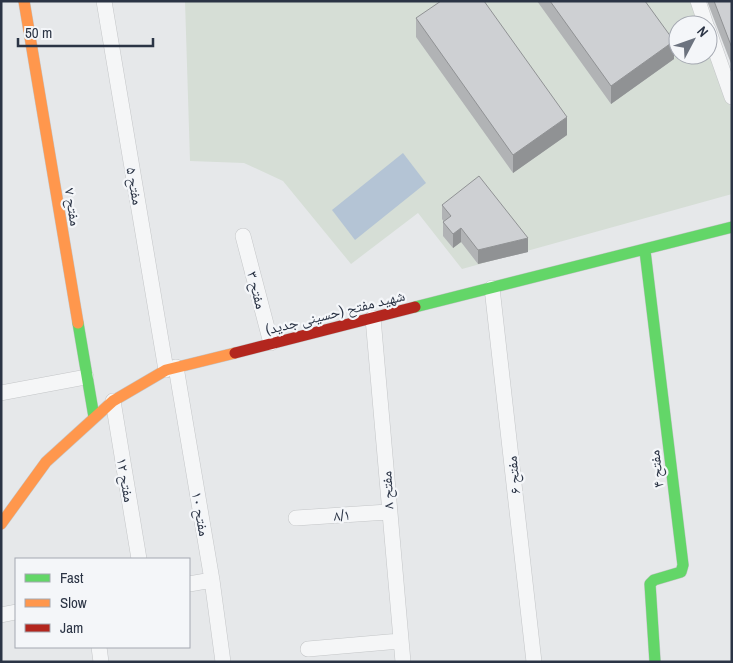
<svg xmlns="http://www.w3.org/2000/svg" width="733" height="663" viewBox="0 0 733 663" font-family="'Archivo Narrow','Noto Naskh Arabic',sans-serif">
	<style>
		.green { fill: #d6ded6 }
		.water { fill: #b4c4d5 }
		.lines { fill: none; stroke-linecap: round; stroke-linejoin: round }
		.street-casing { stroke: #c4c6c8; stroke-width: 16 }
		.fast-casing { stroke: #c4c6c8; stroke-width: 12 }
		.slow-casing { stroke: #c4c6c8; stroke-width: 12 }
		.jam-casing { stroke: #c4c6c8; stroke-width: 12 }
		.street { stroke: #f5f6f7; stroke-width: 15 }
		.fast { stroke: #63d668; stroke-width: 11 }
		.slow { stroke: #ff974d; stroke-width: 11 }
		.jam { stroke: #b3261e; stroke-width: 11 }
		.wall { fill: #b1b3b5 }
		.shaded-wall { fill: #909294 }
		.building { fill: #ced0d3; stroke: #909294 }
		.labels { text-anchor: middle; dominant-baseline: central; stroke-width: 4.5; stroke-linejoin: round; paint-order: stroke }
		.street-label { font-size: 15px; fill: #2b3445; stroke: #f4f6f9 }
	</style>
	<rect width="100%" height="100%" fill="#e6e8ea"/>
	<path class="green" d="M185,1H691L700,25H678V55H708V47L732,111V194L462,269L418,213L351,264L283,181L244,163L190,161Z"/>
	<path class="water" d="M403,153L426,183L355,240L332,210Z"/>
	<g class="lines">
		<g class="street-casing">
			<path id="street" d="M104,1L166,370
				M698,1L706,25
				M708,29L732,97
				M243,236L271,343
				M492,288L534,662
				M373,318L403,662
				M176,367L212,580L223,662
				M1,393L86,377
				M113,401L139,559
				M296,518L388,512
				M189,584L212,580
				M1,615L16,612
				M99,647L101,662
				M308,649L400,641"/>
		</g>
		<g class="fast-casing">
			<path id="fast" d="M645,251L683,565L681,572L654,580L650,584L655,662
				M415,307L732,227
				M78,323L94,417"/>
		</g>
		<g class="slow-casing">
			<path id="slow" d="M24,1L78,323
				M1,524L46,462L113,401L166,370L235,353"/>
		</g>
		<g class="jam-casing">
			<path id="jam" d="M235,353L415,307"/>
		</g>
		<use href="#street" class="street"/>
		<use href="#fast" class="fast"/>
		<use href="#slow" class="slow"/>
		<use href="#jam" class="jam"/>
	</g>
	<path class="wall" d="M537,1H645L674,59L611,104Z
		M707,1H732V66Z
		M416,18L567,135L513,173L416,37Z
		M442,205L528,252L478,264L461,242L453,248L443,236V222H444L442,219Z"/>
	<path class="shaded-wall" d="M674,41V59L611,104V86Z
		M567,117V135L513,173V155Z
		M461,228V242L453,248V234Z
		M528,238V252L478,264V250Z"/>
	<path class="building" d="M441,1H484L567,117L513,155L416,18Z
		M550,1H645L674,41L611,86Z
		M714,1H732V48Z
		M479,176L528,238L478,250L461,228L453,234L443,222L451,216L442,205Z"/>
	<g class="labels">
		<g class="street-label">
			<text transform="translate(135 186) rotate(80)">مفتح ۵</text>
			<text transform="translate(73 207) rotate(81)">مفتح ۷</text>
			<text transform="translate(257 290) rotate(76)">مفتح ۳</text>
			<text transform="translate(335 312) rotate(-14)">شهید مفتح (حسینی جدید)</text>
			<text transform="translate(656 469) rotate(-97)">مفتح ۴</text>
			<text transform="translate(513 475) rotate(-96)">مفتح ۶</text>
			<text transform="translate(126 480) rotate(80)">مفتح ۱۲</text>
			<text transform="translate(387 490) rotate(-94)">مفتح ۸</text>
			<text transform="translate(201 514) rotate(80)">مفتح ۱۰</text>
			<text transform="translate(342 515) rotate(-4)">۸/۱</text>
		</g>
	</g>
	<rect width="733" height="663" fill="none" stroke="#2b3445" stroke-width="5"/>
	<rect x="15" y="558" width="175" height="90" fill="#f4f6f9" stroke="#a4a8b1"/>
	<rect x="25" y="574" width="25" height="8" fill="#63d668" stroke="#a4a8b1"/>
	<text x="60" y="583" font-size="15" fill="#2b3445">Fast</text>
	<rect x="25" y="599" width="25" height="8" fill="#ff974d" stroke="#a4a8b1"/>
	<text x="60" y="608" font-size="15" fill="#2b3445">Slow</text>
	<rect x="25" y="624" width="25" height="8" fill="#b3261e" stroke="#a4a8b1"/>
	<text x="60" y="633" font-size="15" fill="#2b3445">Jam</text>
	<g transform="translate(693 40) rotate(49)"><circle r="24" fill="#f4f6f9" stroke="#a4a8b1"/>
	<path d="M0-4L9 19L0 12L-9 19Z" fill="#6c737f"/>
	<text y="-8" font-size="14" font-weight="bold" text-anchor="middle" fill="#2b3445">N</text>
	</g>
	<path d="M18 38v8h135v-8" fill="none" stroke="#2b3445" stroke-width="2.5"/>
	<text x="25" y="38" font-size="15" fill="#2b3445" stroke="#f4f6f9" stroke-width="4" paint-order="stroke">50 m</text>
</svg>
